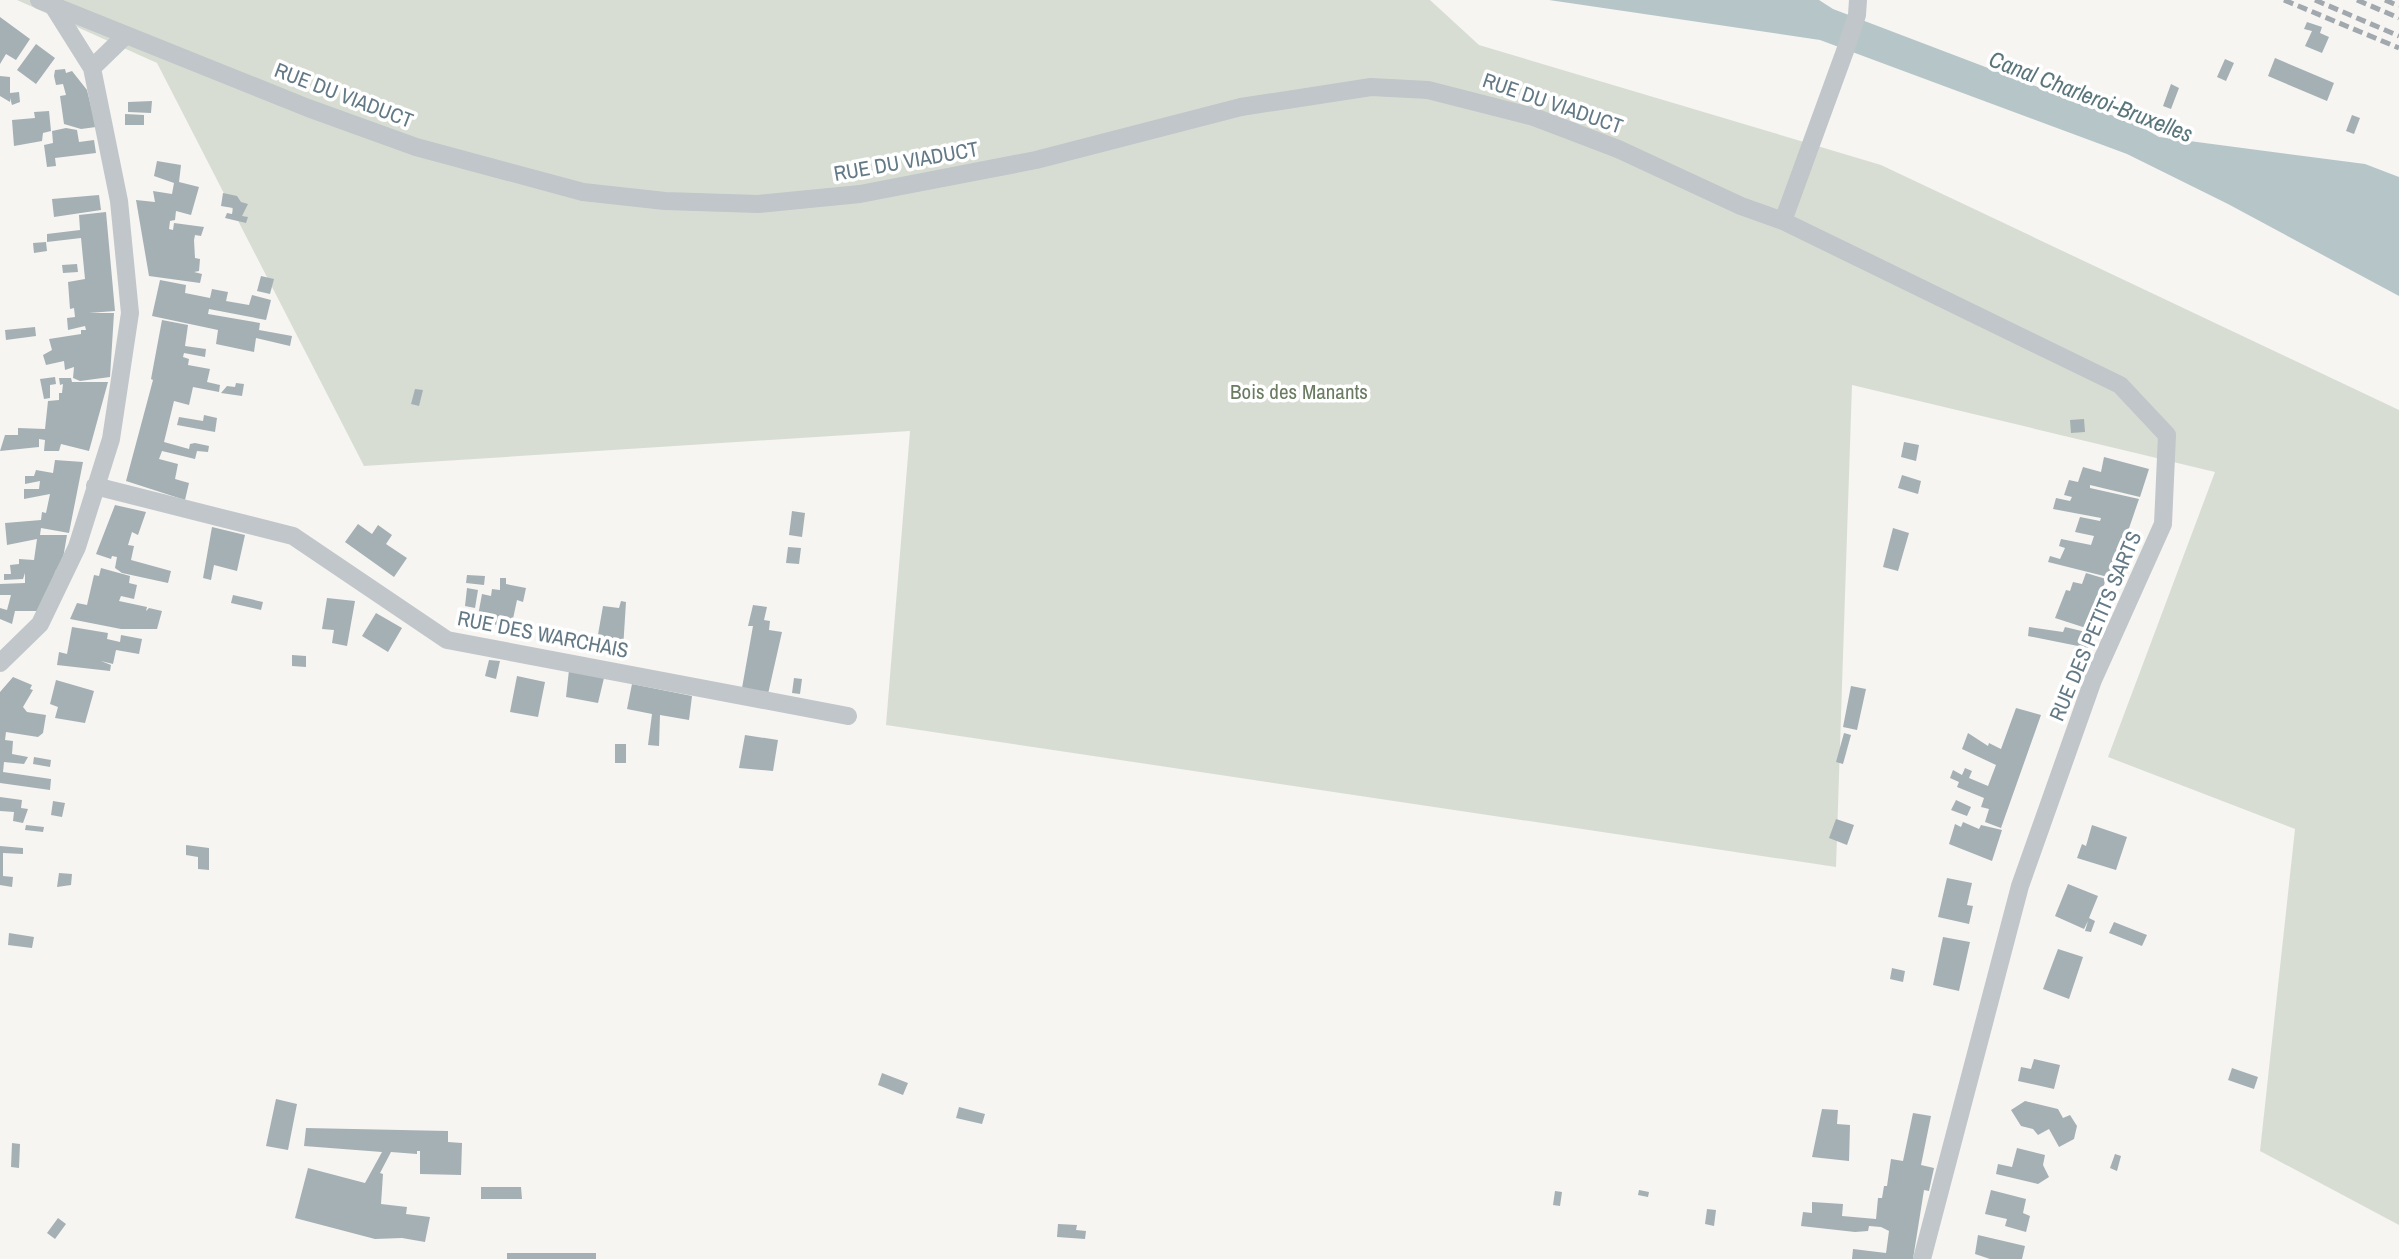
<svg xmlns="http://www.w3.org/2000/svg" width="2399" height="1259" viewBox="0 0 2399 1259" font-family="'Archivo Narrow',sans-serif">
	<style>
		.green { fill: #d8ddd3 }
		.water { fill: #b6c5c8 }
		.building { fill: #a5b0b4 }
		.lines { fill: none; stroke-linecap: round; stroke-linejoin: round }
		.minor { stroke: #c0c6c9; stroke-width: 18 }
		.rail { stroke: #a1a9ae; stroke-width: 5; stroke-dasharray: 10 5; stroke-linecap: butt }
		.labels { text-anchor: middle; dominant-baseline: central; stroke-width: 7; stroke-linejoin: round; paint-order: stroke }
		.street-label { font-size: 21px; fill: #637985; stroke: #fff }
		.park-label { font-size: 21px; fill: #6a7b62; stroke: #fff }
		.water-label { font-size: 23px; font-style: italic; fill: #5a767b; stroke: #fff }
	</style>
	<rect width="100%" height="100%" fill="#f6f5f2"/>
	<path class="green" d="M17,0H1430L1479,45L1881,165L2399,410V1225L2260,1151L2295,829L2108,757L2215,472L1852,385L1836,867L886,725L910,431L364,466L157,63Z"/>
	<path class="water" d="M1549,0H1819L1833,9L2140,126L2159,137L2365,164L2399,177V296L2228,204L2127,154L1820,40Z"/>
	<path class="building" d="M0,17L30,39L16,60L6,54L0,64Z
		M2307,22L2322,27L2320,33L2329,37L2322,53L2305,46L2312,31L2304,29Z
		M36,44L55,58L36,84L17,70Z
		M2275,58L2334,83L2327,101L2268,76Z
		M2225,59L2234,63L2226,81L2217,77Z
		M65,69L66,73L72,71L87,90L96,127L81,129L64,124L60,96L66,95L63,84L56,85L54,76L55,70Z
		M0,76L10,77V93L19,92L20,102L12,105L10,98V102L0,96Z
		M2171,84L2179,88L2171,109L2163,106Z
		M152,101L151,113L128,112V102Z
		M49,111L51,131L43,133L42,141L14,146L12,120L35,118L34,112Z
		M125,114L144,115V125H125Z
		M2352,115L2360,118L2354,134L2346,131Z
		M66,128L77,130L79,142L94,140L96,153L55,158L56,166L47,167L44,145L53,143L52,131Z
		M157,161L181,165L179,182L199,187L191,215L176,211L175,220L170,221L169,229L173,230L174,223L204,227L201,236L195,235L194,240L195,258L200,259L199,271L194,272L202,274L200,283L149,276L136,200L155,202L153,191L172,194L174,183L154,176Z
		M223,193L237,196L241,202L248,204L242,216L248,217L246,223L225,218L227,213L232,214L233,208L221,206Z
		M99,195L101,210L54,217L52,199Z
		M106,212L115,311L89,313H114L110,377L80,381L73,378L74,367L65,370L64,361L46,365L43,355L52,350L49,339L81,334V330H86L85,326L68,330L67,318L75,317L74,308L70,309L68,282L85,279L81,238L47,242V234L80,230L79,215Z
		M46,242L47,251L34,253L33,243Z
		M77,264L78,272L63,273L62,265Z
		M261,276L274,279L270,294L257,291Z
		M160,280L186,285L185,293L210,298L212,289L228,292L226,301L249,305L252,295L271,300L266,320L209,309L208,314L260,323L259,330L292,336L290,346L256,338L254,352L216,344L218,330L152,316Z
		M162,320L188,325L185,346L206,349L205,357L184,353L183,357L189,359L188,365L210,369L207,382L220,385L219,392L193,387L189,405L174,401L164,442L189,449L190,444L195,443L209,446L208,452L197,451L195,459L162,451L159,459L178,464L175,479L189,483L185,500L126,481L153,380L151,379Z
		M35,327L36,336L6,340L5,330Z
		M55,377L56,384L50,385V398L44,399L40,379Z
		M59,378H71L72,382H108L89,451L61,444L59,451H44L45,440L39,439V447L0,451L5,435H18V428L45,429L48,401L59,400V393H62L63,384L60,385Z
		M236,383L244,384L242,396L221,393L227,386L235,387Z
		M415,389L423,390L419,406L411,404Z
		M204,415L217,418L215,432L177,425L179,417L203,421Z
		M2084,419L2085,432L2071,433L2070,420Z
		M1904,442L1919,445L1916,461L1901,457Z
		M2104,457L2149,469L2140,497L2090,485V488L2139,499L2112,578L2048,562L2050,556L2060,559L2065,548L2059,546L2061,539L2091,545L2094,536L2075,532L2080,517L2100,521L2101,518L2053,509L2056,498L2070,501L2072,497L2064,495L2069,480L2078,482L2083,467L2101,472Z
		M55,460L83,462L69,533L41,528L40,535H67L61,570H56L41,611H15L12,624L0,619V608L7,610L11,595H0V584L25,583V573L23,579L4,580V574H11L10,565L19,564V559L34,560L37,539L7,545L5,523L41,520L42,512L46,513L50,494L24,499V489H39L40,481L25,484V476H34L36,470L53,473Z
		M1902,475L1921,481L1918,494L1898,488Z
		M115,505L146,512L138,535L132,532L128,545L134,546L131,560L171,571L168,583L122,573L115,568L117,557L112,556L111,559L96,554Z
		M792,511L805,513L802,537L789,535Z
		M358,524L372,534L378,525L392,535L386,544L407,558L394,577L345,542Z
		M212,527L245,535L237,571L214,565L211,580L203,578Z
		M1893,528L1909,533L1898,571L1883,567Z
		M788,547L801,548L799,564L786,563Z
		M101,568L130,576L129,583L137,585L134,599L121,596L119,601L147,607L146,611L149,608L162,611L157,629H121L70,619L77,603L87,605L94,575L99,576Z
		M2086,573L2106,579L2089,629L2055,618L2066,590L2070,591L2073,582L2082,584Z
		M467,575L485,576L484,585L466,583Z
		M500,578H506V584L526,588L523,602L517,600L511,628L477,621L482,594L491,596L492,589L500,590Z
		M467,588L478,590L475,608L465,606Z
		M233,595L263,602L261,610L231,603Z
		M327,598L355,601L347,646L332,643L334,630L322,629Z
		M621,601L626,602L623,649L596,646L603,606L619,608Z
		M753,605L767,607L764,620L770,621L769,630L782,632L768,694L742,688L753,626H748Z
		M376,613L402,628L388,652L362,636Z
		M72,627L108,633L107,639L120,642L121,635L142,639L139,654L116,650L113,664L101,661L111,665L110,671L57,665L59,652L67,654Z
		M2029,627L2063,632L2065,627L2094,634L2088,648L2028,636Z
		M292,655L306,656V667L292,666Z
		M489,660L500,661L496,679L485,676Z
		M569,670L604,678L598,703L566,697Z
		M517,676L545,682L538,717L510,712Z
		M13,677L32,685L30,689L33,690L23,707L27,712L46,715L43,733L38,737L6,732L5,740L13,741L12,754L28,757L24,764L4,762L3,772L51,779L50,790L0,783V692Z
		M794,678L802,679L800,694L792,693Z
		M56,680L94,691L85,723L55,718L58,707L50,704Z
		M632,684L692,696L689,720L660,715L659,746L648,745L652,714L627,709Z
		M1851,686L1866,689L1857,730L1843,727Z
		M2016,708L2041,715L2001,828L1985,822L1989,809L1981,807L1984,798L1957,787L1959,782L1950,778L1953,770L1962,775L1965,768L1972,771L1969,778L1988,786L1996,765L1962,749L1968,733L1988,746L1989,743L2001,749Z
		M1844,733L1851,735L1843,764L1836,762Z
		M745,735L778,740L773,771L739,768Z
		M615,744H626V763H615Z
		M34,757L51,760L50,767L33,764Z
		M0,797L22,800L21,808L28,809L23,823L13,821L14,812L0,811Z
		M1956,800L1971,807L1967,816L1951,810Z
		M53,801L65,803L62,817L51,815Z
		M1836,819L1854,825L1847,845L1829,838Z
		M1963,822L1979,829L1981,825L2002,830L1992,861L1949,844L1955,824L1961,827Z
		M26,825L44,827L43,832L25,830Z
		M2092,825L2127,837L2116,870L2077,858L2082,844L2086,846Z
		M186,845L209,848V870L198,869V857L186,855Z
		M0,846L23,848V854L3,853V876L13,877L12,887L0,885Z
		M59,873L72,874L71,885L57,887Z
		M1947,878L1972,883L1967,905L1973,906L1969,924L1938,917Z
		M2068,884L2098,896L2089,918L2095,921L2091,932L2085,931L2088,921L2084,929L2055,916Z
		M2114,922L2147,935L2142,946L2109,933Z
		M9,933L34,937L32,948L8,945Z
		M1943,937L1970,942L1959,991L1933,985Z
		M2058,949L2083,957L2069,999L2043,989Z
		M1892,968L1905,971L1903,982L1890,979Z
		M2034,1059L2060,1065L2054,1089L2018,1081L2021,1067L2031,1069Z
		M2232,1068L2258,1077L2254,1089L2228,1080Z
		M882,1073L908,1083L903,1095L878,1085Z
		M276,1099L297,1104L288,1150L266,1146Z
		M2025,1101L2058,1109L2063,1118L2070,1115L2077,1126L2074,1139L2059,1147L2049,1129L2038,1135L2033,1129L2021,1126L2011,1110Z
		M959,1107L985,1114L982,1124L956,1118Z
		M1822,1109L1838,1110L1837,1124L1850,1125L1849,1161L1812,1157Z
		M1913,1113L1931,1116L1921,1165L1934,1168L1929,1191L1924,1190L1913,1259H1852L1853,1249L1886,1253L1889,1231L1881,1227L1869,1226L1868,1231L1855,1232L1801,1226L1803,1212L1812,1213V1202L1843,1204L1842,1216L1876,1219L1878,1198H1882L1884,1186H1887L1891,1159L1903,1161Z
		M306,1128L448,1131V1142L462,1143L461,1175L420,1174V1151H417V1154L391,1152L380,1173L383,1174L381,1204L407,1207L406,1214L430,1217L425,1242L402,1238L375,1239L295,1218L308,1168L365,1183L382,1152L304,1146Z
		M12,1143L20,1144L19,1168L11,1167Z
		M2017,1148L2045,1155L2043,1165L2049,1177L2038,1184L1996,1174L1998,1164L2012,1167Z
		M2115,1154L2121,1156L2117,1171L2110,1168Z
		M481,1187H521L522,1199H481Z
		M1639,1190L1649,1192L1648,1197L1638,1195Z
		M1991,1190L2026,1199L2023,1213L2030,1216L2026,1232L2005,1226L2007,1219L1985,1214Z
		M1555,1191L1562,1192L1560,1206L1553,1205Z
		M1707,1209L1716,1210L1714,1226L1705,1224Z
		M58,1218L66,1224L55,1239L47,1233Z
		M1058,1224L1077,1225L1076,1230L1086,1231L1085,1239L1057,1237Z
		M1978,1235L2025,1246L2022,1259H1990L1975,1254Z
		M507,1253H596V1259H507Z"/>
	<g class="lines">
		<path class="minor" d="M39,0L308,108L416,147L583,192L665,201L758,204L860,194L1036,160L1241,107L1371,87L1428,90L1534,117L1618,149L1741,206L1783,221L2120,385L2167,435L2163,524L2093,680L2020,886L1922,1259
			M92,68L125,36
			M1783,221L1845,51L1857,15L1858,0
			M95,486L293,536L447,640L848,716
			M0,663L40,624L77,547L111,439L130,313L119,201L92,68L53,6"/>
		<path class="rail" d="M2284,0L2399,48
			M2315,0L2399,36
			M2357,0L2399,18
			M2385,0L2399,6"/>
	</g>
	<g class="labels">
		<g class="street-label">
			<text transform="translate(344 95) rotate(21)">RUE DU VIADUCT</text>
			<text transform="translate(1553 103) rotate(19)">RUE DU VIADUCT</text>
			<text transform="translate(906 161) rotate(-10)">RUE DU VIADUCT</text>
			<text transform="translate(2095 626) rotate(-67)">RUE DES PETITS SARTS</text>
			<text transform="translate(543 634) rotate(11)">RUE DES WARCHAIS</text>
		</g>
		<g class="park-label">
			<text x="1299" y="391">Bois des Manants</text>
		</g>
		<g class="water-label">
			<text transform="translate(2091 96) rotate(21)">Canal Charleroi-Bruxelles</text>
		</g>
	</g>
</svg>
